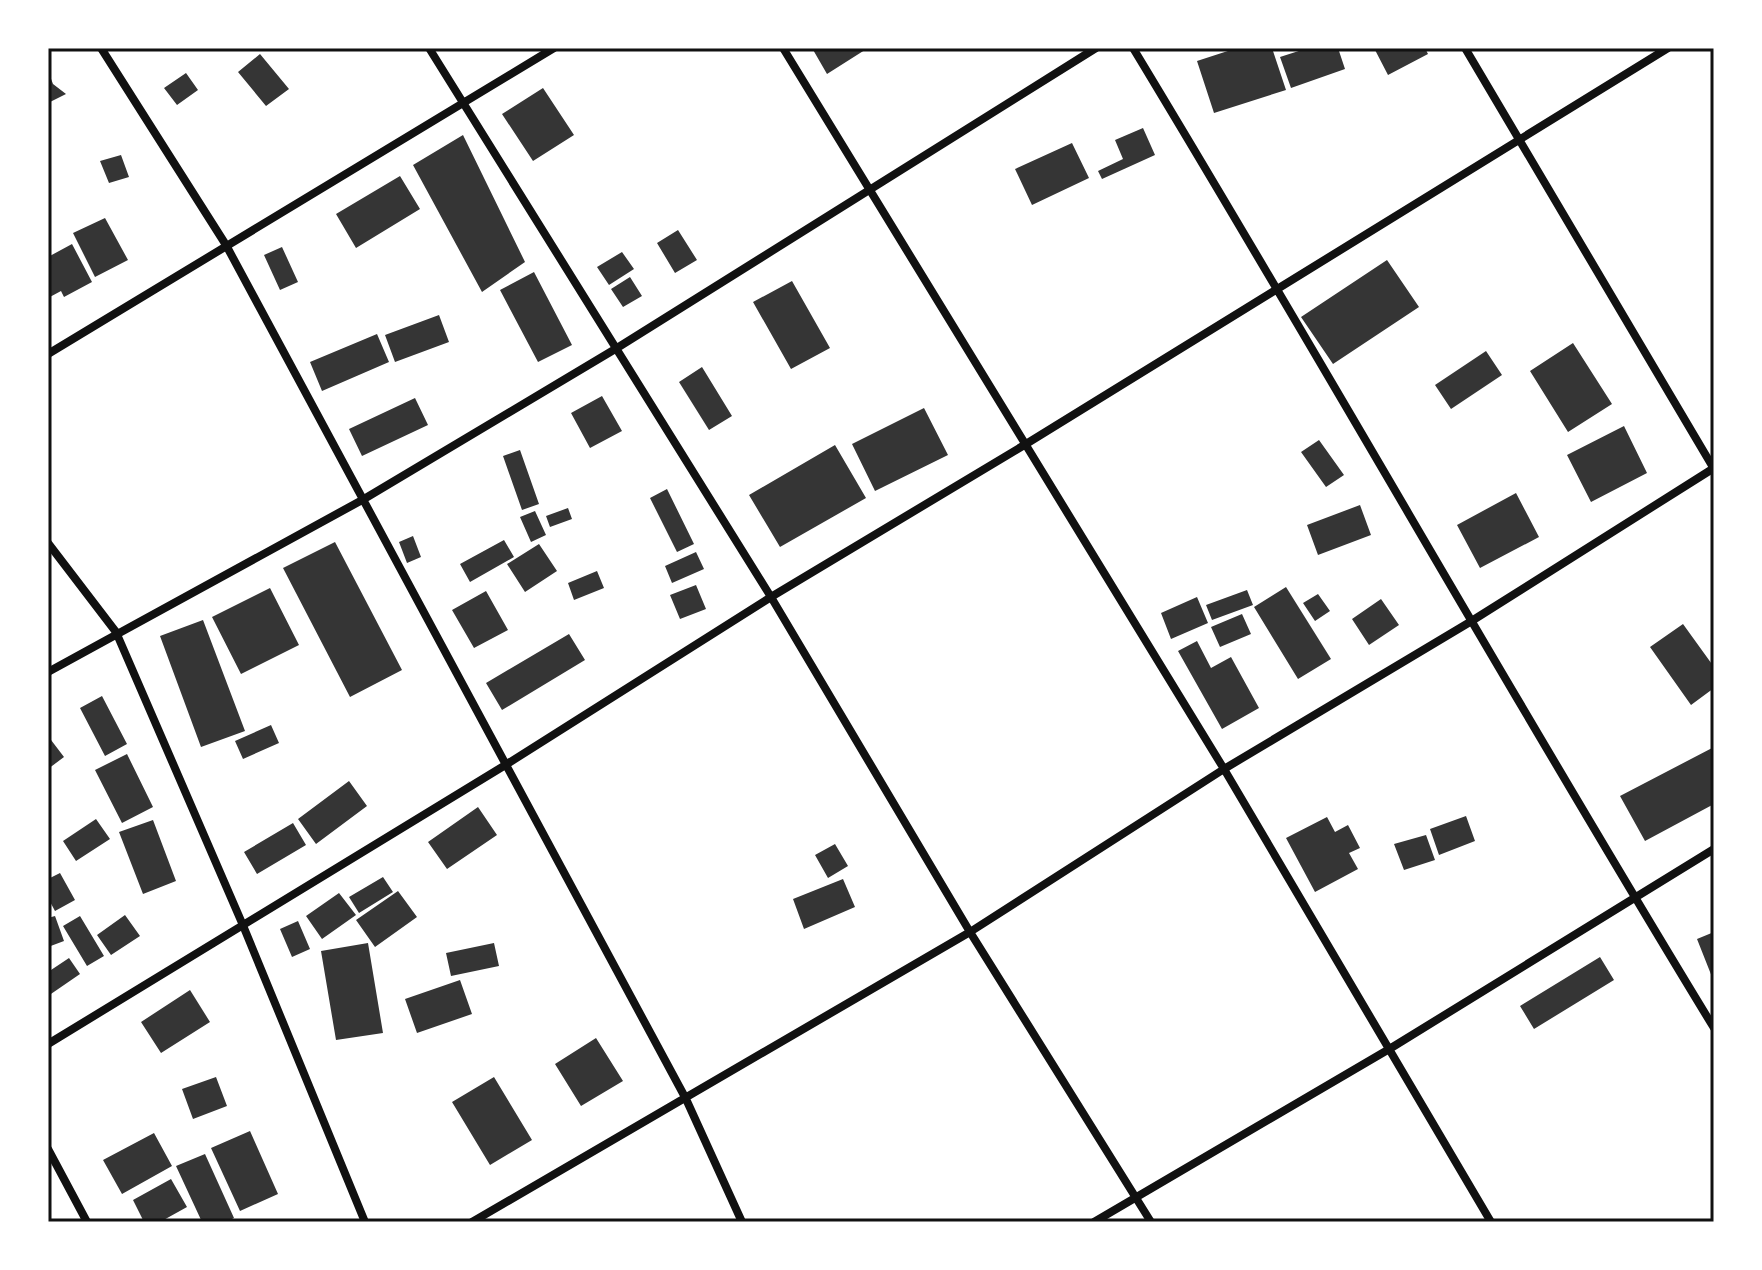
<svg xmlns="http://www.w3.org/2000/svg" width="1762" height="1270" viewBox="0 0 1762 1270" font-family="Poppins,sans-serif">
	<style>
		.building { fill: #353535 }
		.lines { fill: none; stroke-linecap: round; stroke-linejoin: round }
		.minor { stroke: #111; stroke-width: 8 }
		.neatline { fill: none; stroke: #111; stroke-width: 3 }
	</style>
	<rect width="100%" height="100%" fill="#fff"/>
	<path class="building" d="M812,48H868L827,74Z
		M1237,48H1272L1286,90L1214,113L1197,61Z
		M1308,48H1338L1345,69L1291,88L1280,57Z
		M1374,48H1425L1428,54L1388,75Z
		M260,54L289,89L266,106L238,72Z
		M48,71L53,84L66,94L48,103Z
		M186,73L198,90L177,105L164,88Z
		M543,88L574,135L533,161L502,114Z
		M1143,128L1155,155L1102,179L1098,171L1123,159L1115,140Z
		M463,135L525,262L482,292L413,165Z
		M1072,143L1089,178L1032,205L1015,169Z
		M121,155L129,177L109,183L100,161Z
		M400,176L420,209L356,248L336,214Z
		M105,218L128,260L95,277L73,233Z
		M678,230L697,260L675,273L657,243Z
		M72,244L92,282L64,297L61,291L48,298V257Z
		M282,247L298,282L280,290L264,255Z
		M622,252L634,269L609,285L597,267Z
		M1387,260L1419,307L1333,364L1301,317Z
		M534,272L572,345L538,362L500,290Z
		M630,277L642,296L623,307L611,289Z
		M792,281L830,348L791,369L753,302Z
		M439,315L449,342L395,362L385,335Z
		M377,334L389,362L322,391L310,362Z
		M1573,343L1612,404L1568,432L1530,371Z
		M1486,351L1502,375L1451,409L1435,385Z
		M702,367L732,416L709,430L679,382Z
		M602,396L622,431L590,448L571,413Z
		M415,398L428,425L362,456L349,429Z
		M924,408L948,455L875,491L852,444Z
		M1624,426L1647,473L1591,502L1567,455Z
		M1319,440L1344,475L1326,487L1301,452Z
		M835,445L866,498L780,547L749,495Z
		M520,450L539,504L522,510L503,456Z
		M667,489L694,544L677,552L650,498Z
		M1516,493L1539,537L1480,568L1457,525Z
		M1360,505L1371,535L1318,555L1307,525Z
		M568,508L572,519L550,527L546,516Z
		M535,511L546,535L531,542L520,517Z
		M413,536L421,557L407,563L399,542Z
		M504,540L514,557L470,582L460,564Z
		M335,542L402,670L350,697L283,568Z
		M539,544L557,571L525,592L507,564Z
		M696,552L704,569L672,583L665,566Z
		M597,571L604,588L574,600L568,583Z
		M696,585L706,609L680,619L670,595Z
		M1286,587L1331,659L1298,679L1254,607Z
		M270,588L299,645L241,674L212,617Z
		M1247,590L1253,605L1212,620L1206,605Z
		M486,591L508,630L474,648L452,610Z
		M1318,594L1330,611L1315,621L1303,603Z
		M1197,597L1208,623L1171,639L1161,613Z
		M1381,599L1399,625L1369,645L1352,619Z
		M1242,614L1251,634L1220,647L1211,627Z
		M203,620L245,731L201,747L160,636Z
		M1683,624L1714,667V688L1691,705L1650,647Z
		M569,634L585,660L502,710L486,683Z
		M1197,641L1211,668L1231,657L1259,708L1222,729L1178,651Z
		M102,696L127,744L105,756L80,708Z
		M271,725L279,743L243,759L235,741Z
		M48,736L64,757L48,769Z
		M1714,747V804L1645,841L1620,796Z
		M127,754L153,807L122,823L95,770Z
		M349,781L367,806L316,844L298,819Z
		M478,807L497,835L447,869L428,842Z
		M1466,816L1475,841L1439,855L1430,829Z
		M1327,817L1335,832L1348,825L1360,848L1349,853L1358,869L1315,892L1286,838Z
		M96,819L110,839L76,861L63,841Z
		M153,820L176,881L143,894L119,832Z
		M293,823L306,845L257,874L244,852Z
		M1426,835L1435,860L1404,870L1394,844Z
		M835,844L848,866L828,878L815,855Z
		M60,873L75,900L55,911L48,898V879Z
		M383,877L393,892L359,913L349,897Z
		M843,879L855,907L804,929L793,899Z
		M398,891L417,917L375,947L356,920Z
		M339,893L356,915L322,939L306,916Z
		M125,915L140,936L111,955L97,935Z
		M55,916L64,941L48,947V918Z
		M80,916L104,956L87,966L63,926Z
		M298,921L310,949L292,957L280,929Z
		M1714,932V982L1697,939Z
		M368,943L383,1033L336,1040L321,951Z
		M494,943L499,966L451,976L446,953Z
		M1600,957L1614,980L1534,1029L1520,1006Z
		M69,958L80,974L48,996V972Z
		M460,980L472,1014L417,1033L405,999Z
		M190,990L210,1022L161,1053L141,1022Z
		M596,1038L623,1081L581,1106L555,1064Z
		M216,1077L227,1106L193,1119L182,1089Z
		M494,1077L532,1140L490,1165L452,1102Z
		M250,1131L278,1194L240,1211L211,1148Z
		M154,1133L172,1166L122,1194L103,1160Z
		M205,1154L234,1218L226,1222H202L176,1166Z
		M171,1179L187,1207L160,1222H144L133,1200Z"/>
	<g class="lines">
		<path class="minor" d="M101,48L226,245L686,1099L742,1222
			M429,48L771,597L970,932L1151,1222
			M783,48L1224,769L1491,1222
			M1133,48C1330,373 1516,704 1714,1028
			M1465,48L1714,469
			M48,354L554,48
			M48,543L116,632L242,923L365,1222
			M48,672L364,499L617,348L1096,48
			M48,1044L507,764L771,597L1026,444L1668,48
			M48,1149L87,1222
			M472,1222L970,932L1224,769L1470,622L1714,468
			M1094,1222L1391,1048L1714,849"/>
	</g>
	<rect width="1762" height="1270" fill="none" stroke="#ffffff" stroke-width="100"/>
	<rect x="50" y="50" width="1662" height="1170" class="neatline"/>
</svg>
